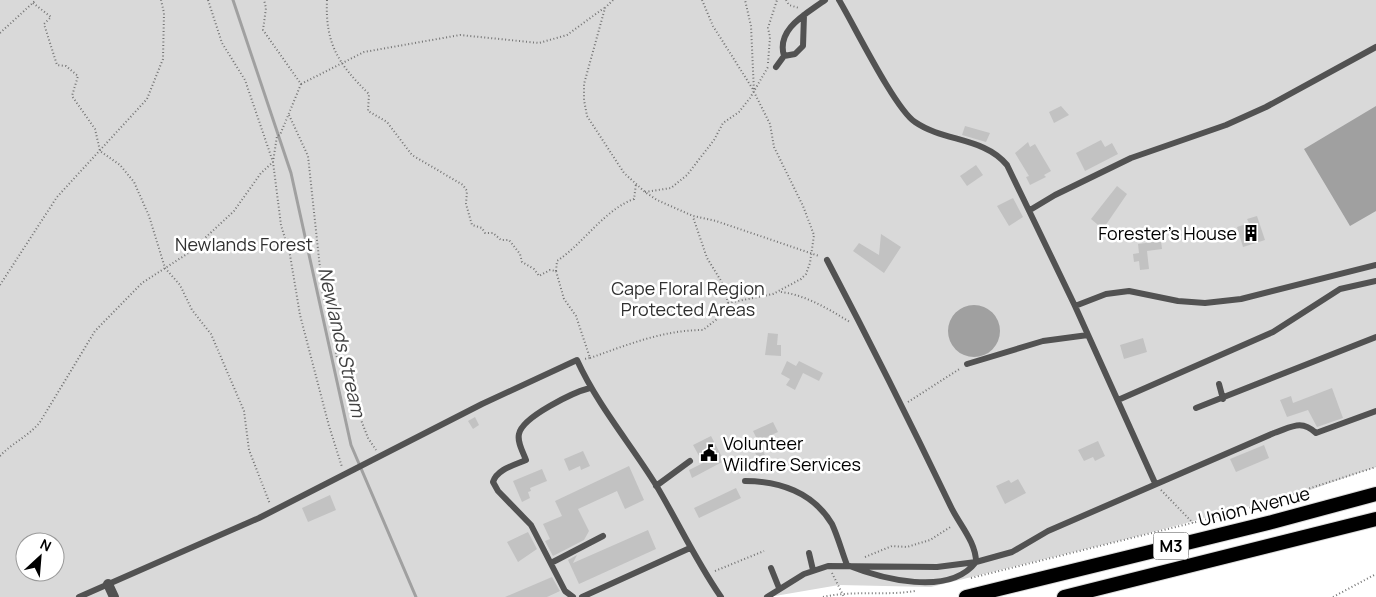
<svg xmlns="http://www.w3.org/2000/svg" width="1376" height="597" viewBox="0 0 1376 597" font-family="Manrope,sans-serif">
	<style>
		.green { fill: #d9d9d9; fill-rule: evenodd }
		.water { fill: #a0a0a0 }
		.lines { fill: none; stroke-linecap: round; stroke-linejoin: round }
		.stream { stroke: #a0a0a0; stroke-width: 3 }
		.building { fill: #c2c2c2 }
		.trunk-casing { stroke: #dbdbdb; stroke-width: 16 }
		.path { stroke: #747474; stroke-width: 2; stroke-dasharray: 1 2.5; stroke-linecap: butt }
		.service { stroke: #525252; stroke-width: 6 }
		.minor { stroke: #525252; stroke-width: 10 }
		.trunk { stroke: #000; stroke-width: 14 }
		.labels { text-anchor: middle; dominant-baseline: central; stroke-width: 5; stroke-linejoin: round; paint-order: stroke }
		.shield { fill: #fff; stroke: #4c4c4c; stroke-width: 1 }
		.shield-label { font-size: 16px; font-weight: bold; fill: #000 }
		.poi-label { font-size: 18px; fill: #000; stroke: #fff; text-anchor: end }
		.park-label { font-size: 18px; fill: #303030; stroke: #fff }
		.street-label { font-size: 18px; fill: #000; stroke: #fff }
		.water-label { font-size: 19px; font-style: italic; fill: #414141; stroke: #fff }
	</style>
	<rect width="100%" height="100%" fill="#fff"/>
	<path class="green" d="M0,0H1376V467L1310,490L1130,538L931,587L839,585L769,597H0ZM25,542H55V572H25Z"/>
	<path class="water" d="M1376,106V211L1350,226L1304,149Z
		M948 331a26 26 0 1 1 52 0a26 26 0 1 1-52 0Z"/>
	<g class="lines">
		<path class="stream" d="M233,0L291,173L351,445L416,597"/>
	</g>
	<path class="building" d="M1061,106L1069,115L1054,123L1049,112Z
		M965,126L990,133L986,142L962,135Z
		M1101,140L1105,147L1112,143L1118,154L1085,171L1076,153Z
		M1028,142L1030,147L1035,144L1051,171L1044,175L1046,177L1030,185L1026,177L1029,176L1015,153Z
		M976,165L983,175L967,186L960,176Z
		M1117,186L1127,194L1103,229L1091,219Z
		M1013,198L1023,217L1009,226L997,206Z
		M1257,216L1265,240L1243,247L1237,227L1249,223L1247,219Z
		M881,234L901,247L884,273L853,251L859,243L879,255Z
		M1161,241L1162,249L1147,251L1149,269L1140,270L1139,261L1134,262L1133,254L1139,253L1138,244Z
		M768,333L778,334L777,345H781V356L765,355Z
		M1143,338L1147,352L1124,359L1120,345Z
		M787,361L796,366L799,361L823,373L819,381L803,373L795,390L786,385L790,379L781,374Z
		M1332,388L1343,418L1317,427L1308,410L1287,417L1280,400L1291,396L1293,403Z
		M475,417L479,425L473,429L468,421Z
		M773,422L778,432L758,441L753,431Z
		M711,436L724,461L692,478L689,470L703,463L693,445Z
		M1098,441L1105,456L1095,461L1093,457L1084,461L1078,450Z
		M759,443L765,455L758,458L752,447Z
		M1264,445L1269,458L1236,472L1230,459Z
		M583,451L590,466L581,470L580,466L569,471L564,459Z
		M629,466L644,500L625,509L617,491L578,509L589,531L584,540L553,556L545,541L550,539L543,524L562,516L555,501Z
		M542,469L547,481L530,488L531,491L528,492L530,498L522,502L513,481Z
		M1018,479L1026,493L1005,504L996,486L1009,480L1011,483Z
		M736,488L741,498L699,518L694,508Z
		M330,495L336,510L308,522L302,508Z
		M648,530L656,549L579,584L568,560L577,555L573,563Z
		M528,532L537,549L518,562L507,542Z
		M552,577L560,591L547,597H505Z"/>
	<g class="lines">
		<g class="trunk-casing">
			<path id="trunk" d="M966,597L1272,522L1376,494
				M1064,597L1376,519"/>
		</g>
		<path class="path" d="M208,0L222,43L245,80L273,162L281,225L290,255L300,315L329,426L342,467
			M327,0C325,43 338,64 369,94L368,111L387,122L412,155L463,185L467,191L466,204L472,225L482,228L485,233H493L501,240H509L520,254L522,262L534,269L539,276L550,270L556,271L564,299L576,316L590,358L584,359
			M613,0L605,8L584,84V100L587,116L624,173L645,192L657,200L693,216L716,221L819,256
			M702,0L713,26L754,91
			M786,0L789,5L799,8
			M33,3L51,17L44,24L57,65L66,66L78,76L72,96L95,129L100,151L120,165L134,182L149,216L165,268L180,285L192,310L211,334L244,411L249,450L270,504
			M0,33L36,0
			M768,63L770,37L768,28L777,0
			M301,84L364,52L460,35L539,43L567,35L604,8
			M289,115L308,156L323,296L334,321L336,355L368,438L376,450
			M645,192L671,188L687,175L714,140L723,123L739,112L750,98L768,67
			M556,271L557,261C584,243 604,210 634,199L636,184
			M0,285L57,197L147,99L163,59L164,13L161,0
			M781,292C806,295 828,309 850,322
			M728,303L773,294L801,279L806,274L810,263L814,235L803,206L774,147L770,124L754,92L751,26L745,0
			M590,358C627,345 663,330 703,330L717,319L728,303L723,284L707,258L693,217
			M908,402L961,368
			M0,456C12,443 29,436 40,422L95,331L142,283L190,252L234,211L261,173L273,162L277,136L280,135L301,84L263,30L266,8L264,0
			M1161,490L1193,523
			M865,557L892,546L907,547L930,540L952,526
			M715,571L764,551
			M832,573L844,597
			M971,578L1236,512L1376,467
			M823,597C854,590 885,596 915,591
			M1333,597L1376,574"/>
		<path class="service" d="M839,0C854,25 895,109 915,122C944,142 984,137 1007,165L1075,306L1106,294L1129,291L1178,301L1205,303L1241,299L1376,265
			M784,56L795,54L803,46L804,15
			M776,67L784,56C776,29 806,14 825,0
			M1030,210L1055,195L1131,158L1226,125L1266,107L1376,47
			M1075,306L1155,483
			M967,364L1043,341L1088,335
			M1219,384L1223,399
			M1118,400L1273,332L1340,289L1376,281
			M1196,408L1376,337
			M745,481C779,481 813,492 832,524C838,537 842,552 847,565C882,579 949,597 976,562C976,542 959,524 951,507C911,424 870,342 827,260
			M656,486L690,461
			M809,553L813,570
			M551,563L603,536
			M771,568L779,588
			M79,597L259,518L482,404L577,360C598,406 630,443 656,485C678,522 696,561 721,597
			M573,597L565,591L531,525L498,491L493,482C497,469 515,465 526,460C523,452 517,442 519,434C522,417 574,392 590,388
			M582,597L690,548
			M767,597L804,574L828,566L937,567L976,562L1012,552L1048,531L1274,433C1292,427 1301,419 1316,433L1376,411"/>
		<path class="minor" d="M108,584L114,597"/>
		<use href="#trunk" class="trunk"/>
	</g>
	<defs>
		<g id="building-bare" transform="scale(1.35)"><path d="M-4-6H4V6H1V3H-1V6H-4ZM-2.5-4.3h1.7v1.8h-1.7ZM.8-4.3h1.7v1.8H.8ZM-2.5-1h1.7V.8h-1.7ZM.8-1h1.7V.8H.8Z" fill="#000" stroke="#fff" stroke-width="2.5" paint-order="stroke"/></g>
		<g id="civic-bare" transform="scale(1.35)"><path d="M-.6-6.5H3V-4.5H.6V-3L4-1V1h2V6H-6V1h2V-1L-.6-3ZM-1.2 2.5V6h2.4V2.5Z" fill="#000" stroke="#fff" stroke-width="2.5" paint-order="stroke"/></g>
	</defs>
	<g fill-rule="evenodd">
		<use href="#building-bare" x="1251" y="233"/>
		<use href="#civic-bare" x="709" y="453"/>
	</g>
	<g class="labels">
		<rect class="shield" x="1153.5" y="532.5" width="35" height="27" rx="4"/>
		<g class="shield-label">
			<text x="1171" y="546">M3</text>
		</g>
		<g class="poi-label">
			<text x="1237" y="233">Forester's House</text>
			<text x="723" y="443" text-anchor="start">Volunteer<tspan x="723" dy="21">Wildfire Services</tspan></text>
		</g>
		<g class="park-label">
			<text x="244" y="244">Newlands Forest</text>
			<text x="688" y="288">Cape Floral Region<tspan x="688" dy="21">Protected Areas</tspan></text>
		</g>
		<g class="street-label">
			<text transform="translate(1254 506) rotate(-14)">Union Avenue</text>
		</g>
		<g class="water-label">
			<text transform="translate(342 342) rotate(77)">Newlands Stream</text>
		</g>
	</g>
	<g transform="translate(40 557) rotate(26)"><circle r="24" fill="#ffffff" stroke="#999999"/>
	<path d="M0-4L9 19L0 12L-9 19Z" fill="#000000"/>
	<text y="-8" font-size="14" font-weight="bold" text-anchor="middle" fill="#000000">N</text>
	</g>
</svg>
